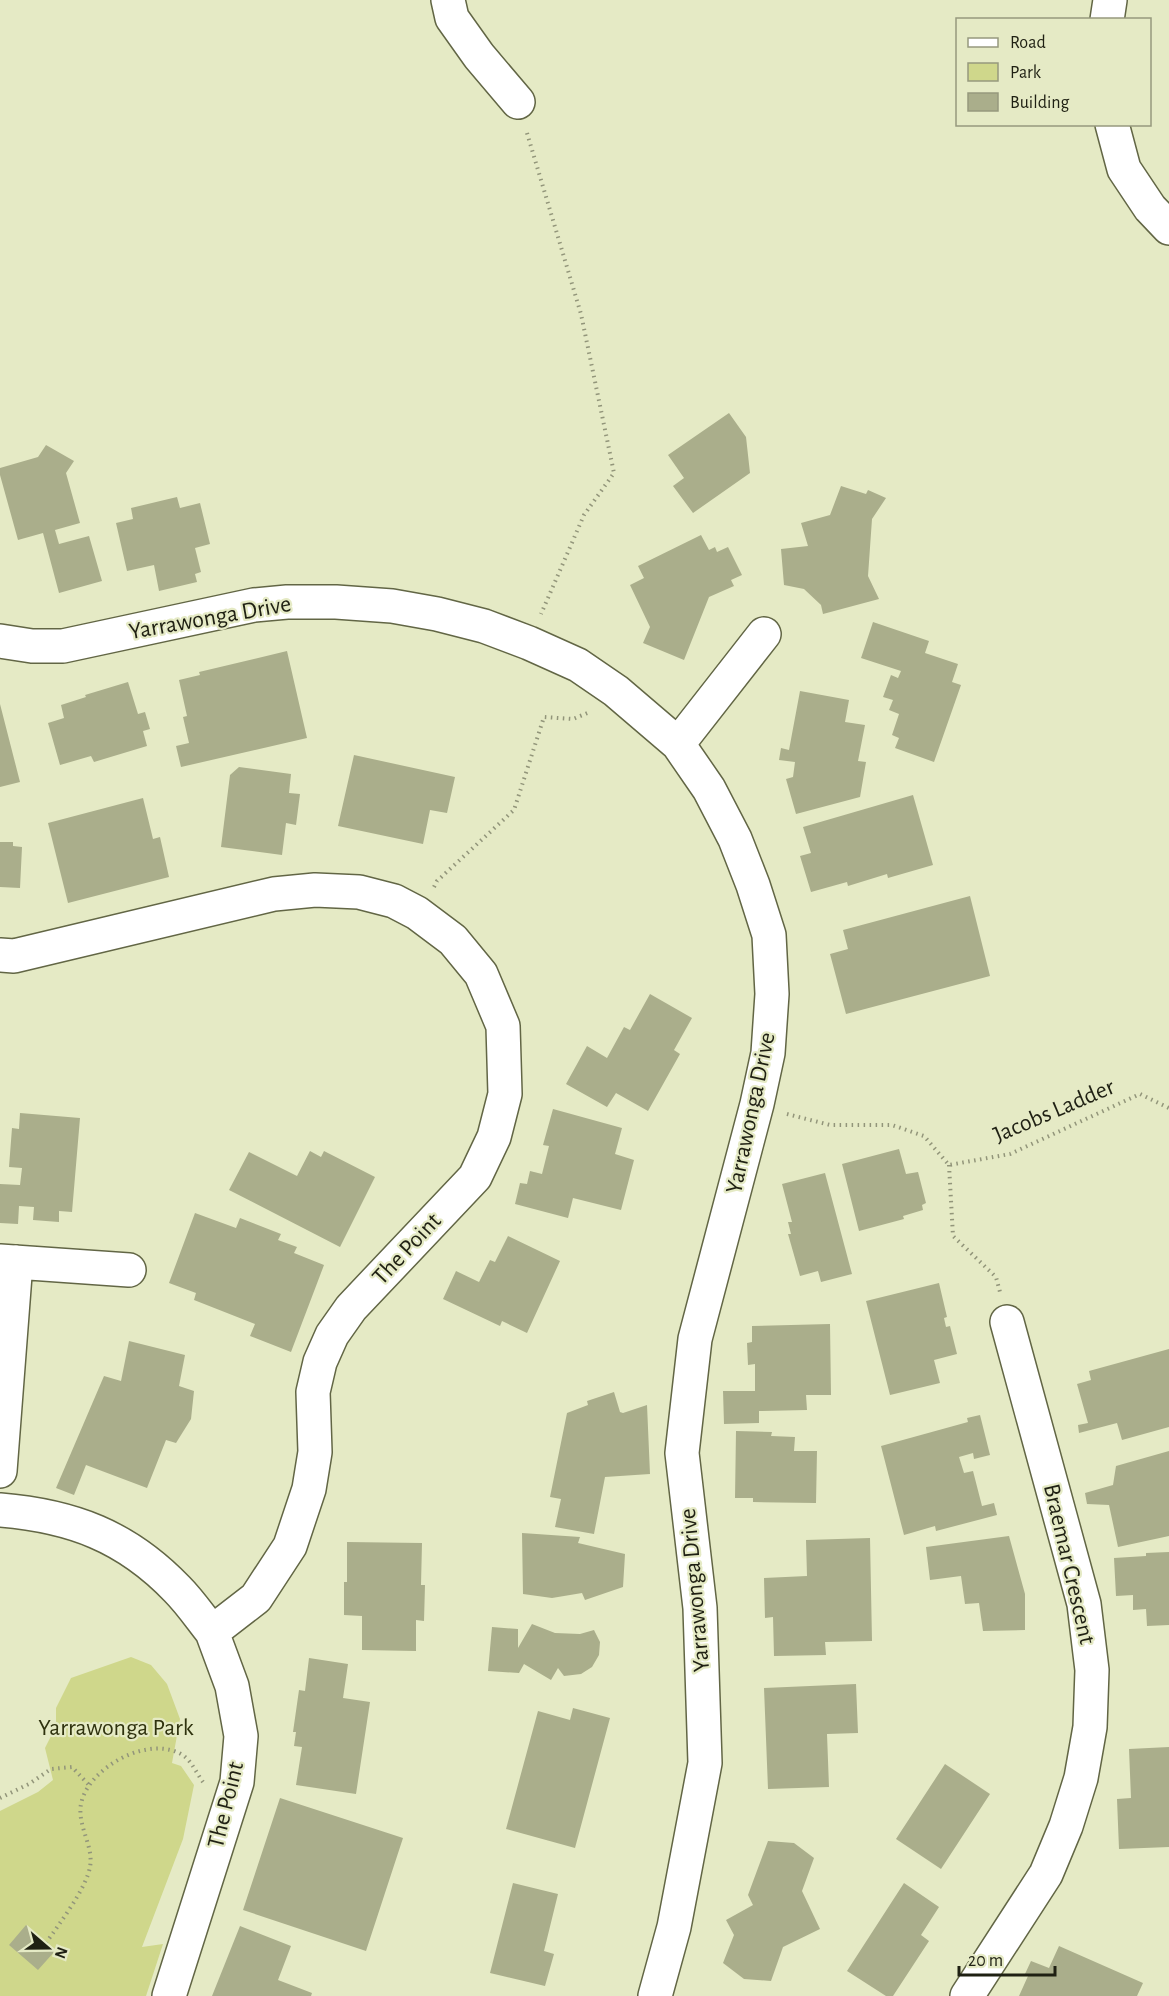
<svg xmlns="http://www.w3.org/2000/svg" width="1169" height="1996" viewBox="0 0 1169 1996" font-family="'Alegreya Sans',sans-serif">
	<style>
		.green { fill: #cfd78b }
		.building { fill: #aaae8b }
		.lines { fill: none; stroke-linecap: round; stroke-linejoin: round }
		.minor-casing { stroke: #626645; stroke-width: 36 }
		.path { stroke: #92957a; stroke-width: 4; stroke-dasharray: 1.5 4.5; stroke-linecap: butt }
		.minor { stroke: #fff; stroke-width: 33 }
		.labels { text-anchor: middle; dominant-baseline: central; stroke-width: 4.5; stroke-linejoin: round; paint-order: stroke }
		.street-label { font-size: 24px; fill: #1f2013; stroke: #e5eac5 }
		.park-label { font-size: 24px; fill: #2f320e; stroke: #e5eac5 }
	</style>
	<rect width="100%" height="100%" fill="#e5eac5"/>
	<path class="green" d="M131,1657L151,1665L167,1684L180,1719L172,1763L181,1766L194,1785L183,1839L142,1947L163,1944L146,1996H0V1811L38,1792L53,1780L45,1748L56,1726V1708L71,1678Z"/>
	<path class="building" d="M729,413L746,437L750,473L693,513L673,486L684,478L668,455Z
		M46,445L74,461L66,473L80,523L55,530L59,544L89,536L102,581L59,593L43,533L18,540L0,475V468L38,457Z
		M841,486L866,494L868,490L886,498L872,519L868,576L879,599L823,614L821,605L804,589L784,585L781,549L808,546L801,523L830,515Z
		M177,497L180,508L200,503L210,544L195,548L201,572L195,574L197,582L159,591L154,565L127,571L116,523L133,519L131,508Z
		M701,535L709,550L715,547L717,552L728,547L742,575L731,580L734,586L709,597L684,660L643,643L650,627L630,585L644,578L638,566Z
		M873,622L929,641L925,653L958,664L952,682L961,685L934,762L895,748L899,738L892,735L899,714L889,710L893,700L883,697L891,675L898,678L901,671L861,658Z
		M287,651L307,738L181,767L176,746L189,743L183,717L187,716L179,680L200,675L199,672Z
		M128,682L138,714L145,712L150,729L143,731L147,746L94,762L91,756L60,765L48,723L64,718L61,705L86,697L85,695Z
		M800,691L849,700L845,722L865,725L858,761L866,762L860,797L796,814L786,779L793,777L795,762L779,760L781,748L789,750Z
		M0,704L20,782L0,787Z
		M354,755L455,777L447,813L430,810L423,844L338,826Z
		M239,767L291,774L289,793L300,794L296,825L286,823L282,855L221,847L230,775Z
		M913,795L933,865L888,878L887,874L848,886L847,882L811,892L800,856L811,853L803,827Z
		M143,798L153,839L160,837L169,877L68,903L48,823Z
		M0,842H13V846L22,847L20,888L0,887Z
		M970,896L990,976L846,1014L830,954L848,949L843,930Z
		M650,994L692,1018L674,1050L680,1054L648,1111L616,1093L607,1107L566,1084L587,1046L607,1058L624,1027L630,1030Z
		M553,1109L622,1128L615,1154L634,1160L621,1210L573,1198L568,1218L515,1204L520,1183L527,1184L530,1171L542,1174L549,1146L543,1145Z
		M20,1113L80,1118L72,1212L59,1211V1222L33,1220L34,1207L19,1206L18,1224L0,1223V1184L20,1185L22,1168L9,1167L12,1128L19,1129Z
		M899,1149L906,1174L918,1172L926,1203L922,1205L923,1210L903,1216L904,1219L859,1231L842,1164Z
		M310,1151L321,1157L324,1151L375,1177L340,1247L229,1190L249,1152L297,1176Z
		M825,1173L852,1274L821,1282L818,1271L800,1276L788,1234H791L788,1222H792L782,1184Z
		M195,1213L236,1228L240,1218L281,1234L278,1240L297,1247L294,1253L324,1265L291,1352L250,1336L255,1324L194,1300L196,1293L169,1283Z
		M508,1236L560,1261L527,1333L502,1321L500,1326L443,1299L456,1271L479,1282L490,1260L495,1262Z
		M939,1283L947,1317L944,1318L946,1327L950,1326L957,1354L934,1360L940,1383L890,1395L866,1301Z
		M830,1324L831,1395H806L807,1410L759,1411V1423L724,1424L723,1391H755V1364L748,1365L747,1343L752,1342V1326Z
		M129,1341L185,1355L179,1386L194,1391L191,1419L176,1443L166,1440L147,1488L86,1465L74,1495L56,1488L104,1376L121,1381Z
		M1169,1349V1427L1122,1440L1117,1423L1079,1433L1078,1425L1088,1423L1077,1384L1091,1380L1089,1371Z
		M614,1392L620,1412L623,1413L647,1405L650,1474L605,1477L594,1534L555,1527L561,1499L550,1497L567,1413L588,1405L587,1401Z
		M980,1415L990,1455L974,1459L973,1453L959,1457L964,1473L973,1471L982,1506L994,1503L997,1515L936,1531L935,1526L904,1535L881,1446L968,1422L967,1418Z
		M736,1431L772,1432L771,1436L795,1437L794,1451H817L816,1503L753,1502V1498H735Z
		M1169,1451V1536L1118,1547L1109,1505L1087,1504L1085,1493L1113,1485L1116,1466Z
		M522,1533L580,1537L578,1543L625,1554L623,1587L585,1600L582,1593L552,1598L523,1594Z
		M1009,1536L1025,1594V1630L983,1631L979,1603L965,1604L961,1576L930,1580L926,1547Z
		M870,1538L872,1641L825,1642L826,1655L774,1656L773,1617L765,1618L764,1578L807,1576L806,1540Z
		M347,1542L422,1543L421,1585H425L424,1621L416,1620V1651L362,1650V1616L344,1615V1582H347Z
		M1169,1552V1625L1147,1626L1146,1609L1133,1610V1595L1116,1596L1114,1558L1146,1556V1553Z
		M532,1624L555,1633L580,1634L594,1630L600,1642L599,1655L592,1667L581,1674L564,1676L558,1668L551,1680L524,1664L519,1673L488,1671L492,1627L518,1629V1648Z
		M309,1658L348,1664L343,1698L370,1702L356,1794L296,1785L302,1747L294,1746L296,1732H293L299,1690L305,1691Z
		M856,1684L858,1733L827,1734L829,1787L768,1789L764,1688Z
		M573,1708L610,1718L575,1848L506,1829L538,1711L570,1720Z
		M1169,1747V1847L1119,1849L1117,1799L1131,1798L1129,1749Z
		M945,1764L990,1794L941,1869L896,1839Z
		M280,1798L403,1838L366,1951L243,1910Z
		M768,1841L794,1843L814,1858L802,1891L820,1929L783,1947L771,1981L744,1979L723,1963L734,1935L726,1920L753,1905L748,1895Z
		M513,1883L558,1894L544,1951L554,1954L545,1986L490,1973Z
		M904,1883L939,1907L921,1935L929,1941L893,1996H886L847,1971Z
		M26,1925L55,1951L38,1970L9,1945Z
		M240,1926L291,1946L278,1980L312,1993L311,1996H212Z
		M1059,1946L1143,1983L1137,1996H1019L1028,1976L1025,1974L1031,1961L1049,1968Z"/>
	<g class="lines">
		<g class="minor-casing">
			<path id="minor" d="M448,0L452,18L479,56L518,102
				M1107,20L1110,0
				M1112,124L1124,169L1150,208L1169,228
				M0,641L32,646H63L254,605L287,602H336L392,606L437,614L484,626L529,643L578,665L616,691L678,744L709,789L735,839L753,885L769,935L772,994L768,1053L757,1104L695,1339L682,1453L700,1608L705,1763L674,1927L655,1996
				M678,744L764,634
				M0,955L14,956L274,894L315,890L359,892L394,901L417,913L453,940L481,974L503,1026L505,1094L494,1137L475,1177L351,1308L332,1335L320,1362L313,1392L315,1452L309,1489L290,1546L256,1598L212,1632L232,1686L241,1736L237,1782L169,1996
				M0,1261L129,1270
				M0,1471L16,1262
				M0,1510C72,1516 126,1536 177,1589C190,1602 200,1617 212,1632
				M967,1996L1046,1874L1066,1826L1081,1778L1090,1727L1092,1670L1084,1604L1007,1322"/>
		</g>
		<path class="path" d="M527,133L581,314L614,473L584,515L541,614
			M434,887L437,881L514,810L544,717L573,719L590,712
			M787,1114L830,1125H892L924,1136L949,1165L1010,1154L1140,1094L1169,1108
			M949,1165L953,1236L996,1277L1000,1292
			M0,1798L29,1784L51,1769L72,1767L89,1785
			M46,1943C59,1924 86,1889 90,1867C94,1846 77,1826 81,1804C88,1767 151,1733 184,1756C192,1762 197,1774 203,1782"/>
		<use href="#minor" class="minor"/>
	</g>
	<g class="labels">
		<g class="street-label">
			<text transform="translate(210 618) rotate(-10)">Yarrawonga Drive</text>
			<text transform="translate(1054 1111) rotate(-23)">Jacobs Ladder</text>
			<text transform="translate(751 1113) rotate(-78)">Yarrawonga Drive</text>
			<text transform="translate(407 1249) rotate(-47)">The Point</text>
			<text transform="translate(1069 1564) rotate(77)">Braemar Crescent</text>
			<text transform="translate(695 1590) rotate(-95)">Yarrawonga Drive</text>
			<text transform="translate(226 1805) rotate(-76)">The Point</text>
		</g>
		<g class="park-label">
			<text x="116" y="1728">Yarrawonga Park</text>
		</g>
	</g>
	<rect x="956" y="18" width="195" height="108" fill="#e5eac5" stroke="#96997e" stroke-width="1.5"/>
	<rect x="968" y="38" width="30" height="9" fill="#ffffff" stroke="#96997e" stroke-width="1.5"/>
	<text x="1010" y="48" font-size="18" fill="#1f2013">Road</text>
	<rect x="968" y="63" width="30" height="18" fill="#cfd78b" stroke="#96997e" stroke-width="1.5"/>
	<text x="1010" y="78" font-size="18" fill="#1f2013">Park</text>
	<rect x="968" y="93" width="30" height="18" fill="#aaae8b" stroke="#96997e" stroke-width="1.5"/>
	<text x="1010" y="108" font-size="18" fill="#1f2013">Building</text>
	<g transform="translate(48 1948) rotate(110)" stroke="#e5eac5" stroke-width="4.5" paint-order="stroke">
	<path d="M0-4.5L10 22L0 15L-10 22Z" fill="#1f2013"/>
	<text y="-9" font-size="16" font-weight="bold" text-anchor="middle" fill="#1f2013">N</text>
	</g>
	<path d="M959 1966v9h96v-9" fill="none" stroke="#1f2013" stroke-width="3"/>
	<text x="968" y="1966" font-size="18" fill="#1f2013" stroke="#e5eac5" stroke-width="4.5" paint-order="stroke">20 m</text>
</svg>
